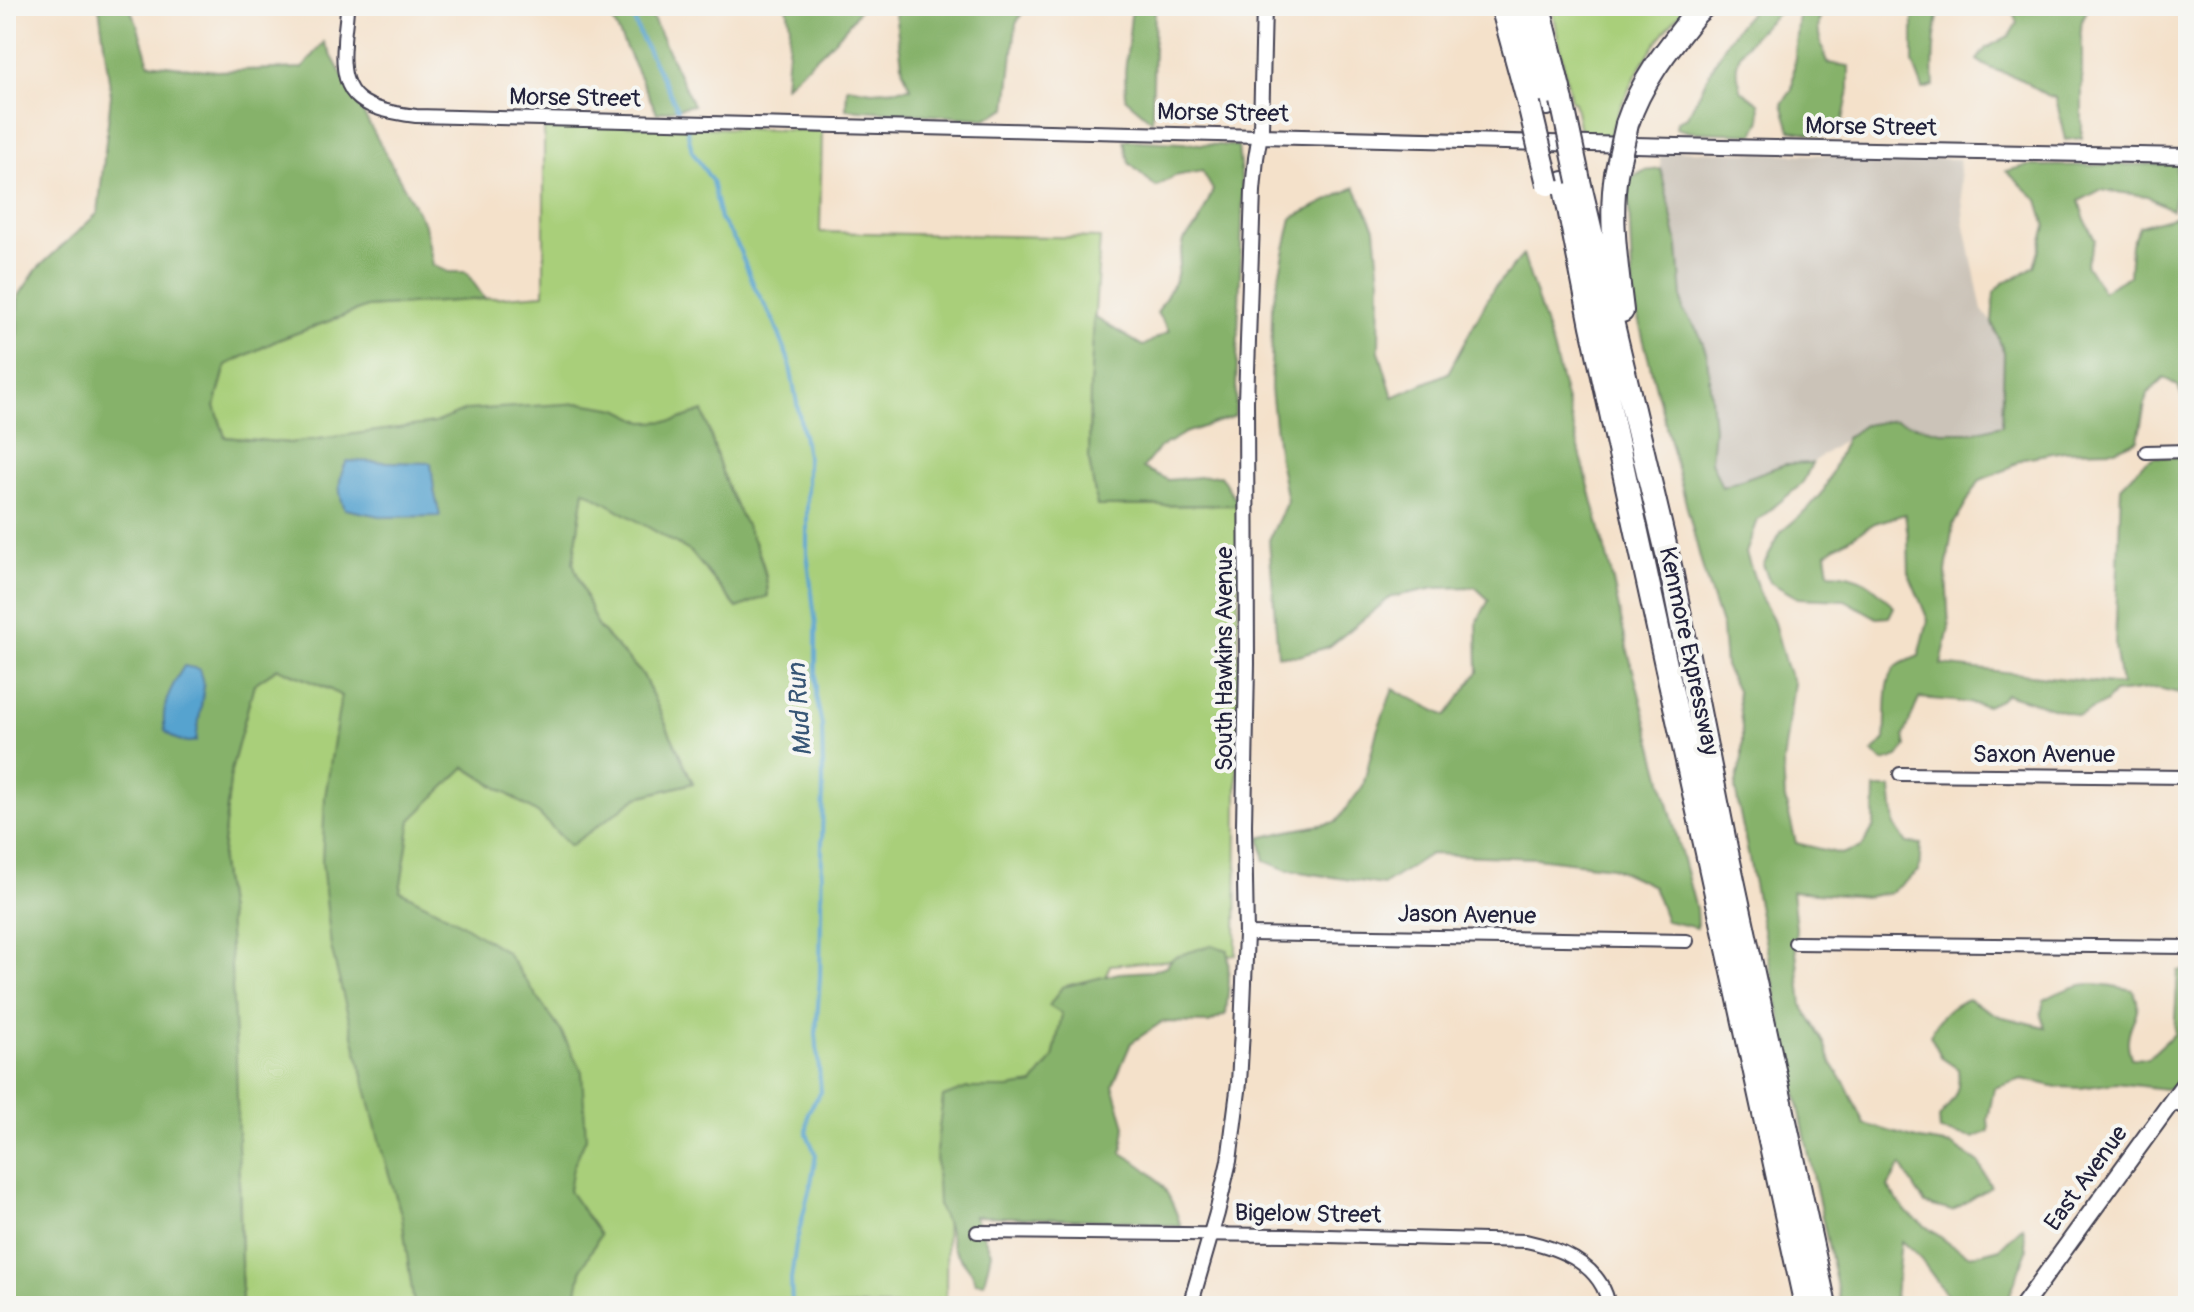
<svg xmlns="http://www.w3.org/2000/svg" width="2194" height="1312" viewBox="0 0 2194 1312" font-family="Pangolin,sans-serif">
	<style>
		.industrial { fill: #cbc3b8 }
		.green { fill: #a9cf7a; stroke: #66785a; stroke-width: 2 }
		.forest { fill: #86b26a; stroke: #546a52; stroke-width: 2 }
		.water { fill: #57a3cf; stroke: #3c6285; stroke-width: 2 }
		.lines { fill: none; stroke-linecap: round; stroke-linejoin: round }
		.stream { stroke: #57a3cf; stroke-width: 4 }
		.minor-casing { stroke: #423f50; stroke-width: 16 }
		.tertiary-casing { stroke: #423f50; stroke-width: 18 }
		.secondary-casing { stroke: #423f50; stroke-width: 20 }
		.motorway-casing { stroke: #423f50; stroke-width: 26 }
		.minor { stroke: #fff; stroke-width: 12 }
		.tertiary { stroke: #fff; stroke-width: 14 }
		.secondary { stroke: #fff; stroke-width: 16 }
		.motorway { stroke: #fff; stroke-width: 22 }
		.motorway-bridge-casing { stroke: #423f50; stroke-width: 26; stroke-linecap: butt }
		.motorway-bridge { stroke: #fff; stroke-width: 22 }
		.labels { text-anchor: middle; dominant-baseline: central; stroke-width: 8; stroke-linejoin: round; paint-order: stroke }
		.street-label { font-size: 24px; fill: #22223b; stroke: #f6f6f2 }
		.water-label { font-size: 26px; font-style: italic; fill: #375676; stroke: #f6f6f2 }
	</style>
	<rect width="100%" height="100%" fill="#f6f6f2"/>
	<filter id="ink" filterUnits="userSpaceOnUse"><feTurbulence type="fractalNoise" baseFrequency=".0125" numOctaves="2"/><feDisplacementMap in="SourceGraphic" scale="16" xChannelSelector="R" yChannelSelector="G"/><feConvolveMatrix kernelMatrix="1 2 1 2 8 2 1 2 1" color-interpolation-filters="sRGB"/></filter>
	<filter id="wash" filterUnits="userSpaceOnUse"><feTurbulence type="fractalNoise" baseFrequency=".006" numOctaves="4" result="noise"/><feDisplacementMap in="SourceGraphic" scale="32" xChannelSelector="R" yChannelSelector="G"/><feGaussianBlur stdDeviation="1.8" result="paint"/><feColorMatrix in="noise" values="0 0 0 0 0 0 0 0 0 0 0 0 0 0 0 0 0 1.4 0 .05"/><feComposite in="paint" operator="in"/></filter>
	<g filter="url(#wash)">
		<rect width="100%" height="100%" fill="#f4e1ca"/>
		<path class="industrial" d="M1659,150L1959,159L1964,221L1982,310L1992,323L2004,352L2002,426L1974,432H1941L1895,420L1865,425L1812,463L1785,464L1722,488L1711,461L1714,428L1712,401L1699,333L1683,310L1678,246L1661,169Z"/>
		<path class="green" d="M1551,6H1688C1652,40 1626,89 1609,136H1581L1574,101H1571Z
			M544,123L822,131L820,232L1100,238L1090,389L1089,460L1097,506L1239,505L1236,955L1110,965L1054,1101L947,1133L946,1306H242L240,1201L228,913L221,863L231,771L254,684L278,668L329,689L453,760L539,814L570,845L638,797L693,783L643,675L597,626L573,563L584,490L691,552L737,608L768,595C766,550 745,530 729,492C720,469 714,444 706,421L402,428L290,443L225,437L215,406L226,365L278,340L367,307L544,294Z"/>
		<path class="forest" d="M99,6H129L137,24L149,63L216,71L303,68L324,42L425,225L433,265L448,272H466L485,299L367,307L278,340L226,365L215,406L225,437L290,443L434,423L466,410L581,403L618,409L644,422L674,421L703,411C712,439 719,469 731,495C747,530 766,556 768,596L737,608L691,552L584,490L573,563L597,626L643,675L693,783L638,797L570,846L539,814L465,767L411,820L400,891L449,916L506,952L561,1031L582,1072L586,1138L573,1167L569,1191L600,1235L582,1268L574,1306H414L402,1217L381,1148L331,947L322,862L325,797L341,696L329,689L278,668L254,684L231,771L221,863L228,913L236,1055L242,1306H6V344L17,337L18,297L37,269L98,213L111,95Z
			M606,6H647L693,105L657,113Z
			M787,6H861C847,33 808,64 785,86L790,26Z
			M894,6H1026L1016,24L1007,108L985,119L846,109L847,87L872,91L911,88L903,71Z
			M1132,6H1155L1152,121L1126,99L1125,72Z
			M1757,6H1787C1773,17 1739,46 1737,64C1736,72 1740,82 1741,90L1759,103L1761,120L1754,134L1689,132L1676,128L1677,121L1687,117C1709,78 1723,36 1757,6Z
			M1796,6H1827C1811,24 1821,43 1828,63L1849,66V90L1842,125L1825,136L1790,130L1782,104L1792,90L1799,13Z
			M1913,6H1945L1939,10C1934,36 1932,60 1934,86L1923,89L1913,63Z
			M2011,6H2089L2080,25L2082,49V138L2065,140L2056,98C2040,94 2034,87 2020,79C2004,71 1994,73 1977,60L1986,48L2009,36L2017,23Z
			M1124,140L1238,146L1243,197L1235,416L1185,433L1159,448L1143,468L1168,480L1220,475L1239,505L1097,506L1089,460L1090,389L1094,317L1143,346L1169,331L1157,313L1176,279L1184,240L1198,225L1213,190L1202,171L1175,176L1156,187L1129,163Z
			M2176,164L2177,188L2172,210L2147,196L2100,190L2079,201L2084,217L2095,240L2086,264L2103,291L2129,276L2131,244L2139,226L2188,213V413L2178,386L2164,378L2147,394L2138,440L2115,450L2064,451L2024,458L2003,471L1980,480L1953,525L1946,571L1949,628L1941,665L2121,685L2115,646L2121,487L2143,464L2154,457H2188V695L2157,688L2114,693L2105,703L2079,716L2006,694L2000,700L1987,706L1954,701L1919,698L1904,736L1906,746L1898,757L1883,762L1873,752L1885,739C1887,722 1884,688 1892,673C1896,663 1910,660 1919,656L1928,620L1909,574L1908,536L1905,514L1875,523L1826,553L1829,573C1861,574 1873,584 1894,607L1889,617L1877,618L1845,600L1798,598L1770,582L1763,565L1781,532L1808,509L1824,490L1846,438L1864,425L1895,420L1941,432H1974L2002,425L2004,352L1992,323L1994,293L2005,281L2017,277L2034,266L2046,227L2038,200L2006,171L2026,166Z
			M1661,169L1678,246L1683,310L1699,333L1707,355L1714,428L1711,461L1722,487L1785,464L1812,463L1803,483L1758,520L1746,553L1761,598L1773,619L1786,666L1794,683L1783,763L1785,799L1796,843L1841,854L1862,847L1874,826L1875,788H1891L1895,826L1907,843L1921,844L1919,871L1892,892L1866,897L1792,891L1796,928L1795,943L1802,1005L1824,1043L1832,1064L1846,1085L1864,1124L1920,1140L1952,1145L1979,1163L1991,1187L1952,1211L1925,1204L1901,1165L1888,1187L1905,1211L1950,1244L1970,1256L2000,1248L2023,1226L2027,1250L2007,1302L2003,1306H1968L1953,1303L1919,1257L1901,1241L1894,1306H1841L1789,1061L1735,788L1742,758V727L1737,691L1725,666L1722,628L1704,573L1633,299L1629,204V179L1644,171Z
			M1355,187L1375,228L1380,280L1379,351L1393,397L1448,373L1493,289L1523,255L1553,348L1611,572L1627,647L1696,909L1697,928L1666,921L1653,886L1612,867L1535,858L1430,854L1383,885L1287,870L1265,861L1260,838L1283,832L1336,822L1363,786L1377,731L1393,689L1446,716L1478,672L1477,622L1489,600L1475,587L1435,588L1391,597L1330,646L1299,656L1278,655L1269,540L1287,501L1279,460L1271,389L1272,307L1292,218Z
			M1211,945L1228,950L1229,982L1226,1014L1209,1023L1162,1022L1131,1043L1113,1085L1125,1126L1122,1153C1157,1173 1169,1188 1181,1227L1133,1221L974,1216L991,1252L984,1283L975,1282L972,1273L953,1248L947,1224L938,1207L936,1151L943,1097L967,1088H1008L1033,1084L1053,1058L1062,1014L1049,1006L1062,987L1119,973L1152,971L1166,966L1174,957Z
			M2188,969V1069L2176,1086L2165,1089L2116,1083L2080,1088L2057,1087L2022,1079L1994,1088L1988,1119L1989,1131L1974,1138L1940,1131L1939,1118C1953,1100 1961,1093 1958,1069L1942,1058L1930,1035C1939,1017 1949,1006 1968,999L1999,1016L2045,1027L2041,1015L2044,1000C2080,980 2094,981 2133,990C2146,1013 2126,1022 2128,1044C2128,1049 2130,1053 2131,1058L2147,1059L2174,1034L2178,971Z"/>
		<path class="water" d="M347,461L431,463L434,490L440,516L384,517L345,509C337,491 338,478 347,461Z
			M184,666L199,669L204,686L196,741C183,744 175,740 165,731C160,706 171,687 184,666Z"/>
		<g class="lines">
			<path class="stream" d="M628,6L641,37L678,109
				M687,129L692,151L712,181L720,219L737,244L755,288L775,323L789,361L807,456V553L816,626V696L822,726L823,779L820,977L816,1034L821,1092L808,1112L807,1134L816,1155L811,1183L796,1244L791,1279L792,1306"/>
		</g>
	</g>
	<g filter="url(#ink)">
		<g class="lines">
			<g class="minor-casing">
				<path id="minor" d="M347,6C347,19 344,31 344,44C339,102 366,109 416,116L1260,136
					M6,34V6
					M2146,452L2188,451
					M1900,774L2188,777
					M1246,934L1687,941
					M1795,943L2188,947
					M2171,1102L2188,1109
					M977,1232L1287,1235L1526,1241C1562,1249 1602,1265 1609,1306"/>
			</g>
			<g class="tertiary-casing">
				<path id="tertiary" d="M1260,136C1569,145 1879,150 2188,156
					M1190,1306L1217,1213L1229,1161L1239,1083L1242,1030L1246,934L1244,825L1247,664L1246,401L1253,191L1256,158L1261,128L1264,6"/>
			</g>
			<g class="secondary-casing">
				<path id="secondary" d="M2023,1306L2188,1079"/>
			</g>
			<g class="motorway-casing">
				<path id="motorway" d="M1502,6L1529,104
					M1523,6L1547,104
					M1539,6L1562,101
					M1627,124C1641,81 1669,47 1696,13L1704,6
					M1616,174C1609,219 1617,266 1622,311
					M1579,181L1671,570L1726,848L1825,1306
					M1564,183L1592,326L1806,1306"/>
			</g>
			<use href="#minor" class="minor"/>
			<use href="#tertiary" class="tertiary"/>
			<use href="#secondary" class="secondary"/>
			<use href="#motorway" class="motorway"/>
			<g class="motorway-bridge-casing">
				<path id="motorway-bridge" d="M1562,101L1579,181
					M1529,104L1548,184
					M1616,174L1627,124"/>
			</g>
			<use href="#motorway-bridge" class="motorway-bridge"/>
		</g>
	</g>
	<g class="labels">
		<g class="street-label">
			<text transform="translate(575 98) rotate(1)">Morse Street</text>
			<text transform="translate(1223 113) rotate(1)">Morse Street</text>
			<text transform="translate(1871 127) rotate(1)">Morse Street</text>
			<text transform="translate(1689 651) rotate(78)">Kenmore Expressway</text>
			<text transform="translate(1224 659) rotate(-90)">South Hawkins Avenue</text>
			<text x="2044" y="754">Saxon Avenue</text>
			<text transform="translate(1467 915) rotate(1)">Jason Avenue</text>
			<text transform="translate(2086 1178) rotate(-54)">East Avenue</text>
			<text transform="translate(1308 1214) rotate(1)">Bigelow Street</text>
		</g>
		<g class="water-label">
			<text transform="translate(800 710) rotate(-94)">Mud Run</text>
		</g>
	</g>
	<rect width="2194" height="1312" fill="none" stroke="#f6f6f2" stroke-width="32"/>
</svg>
